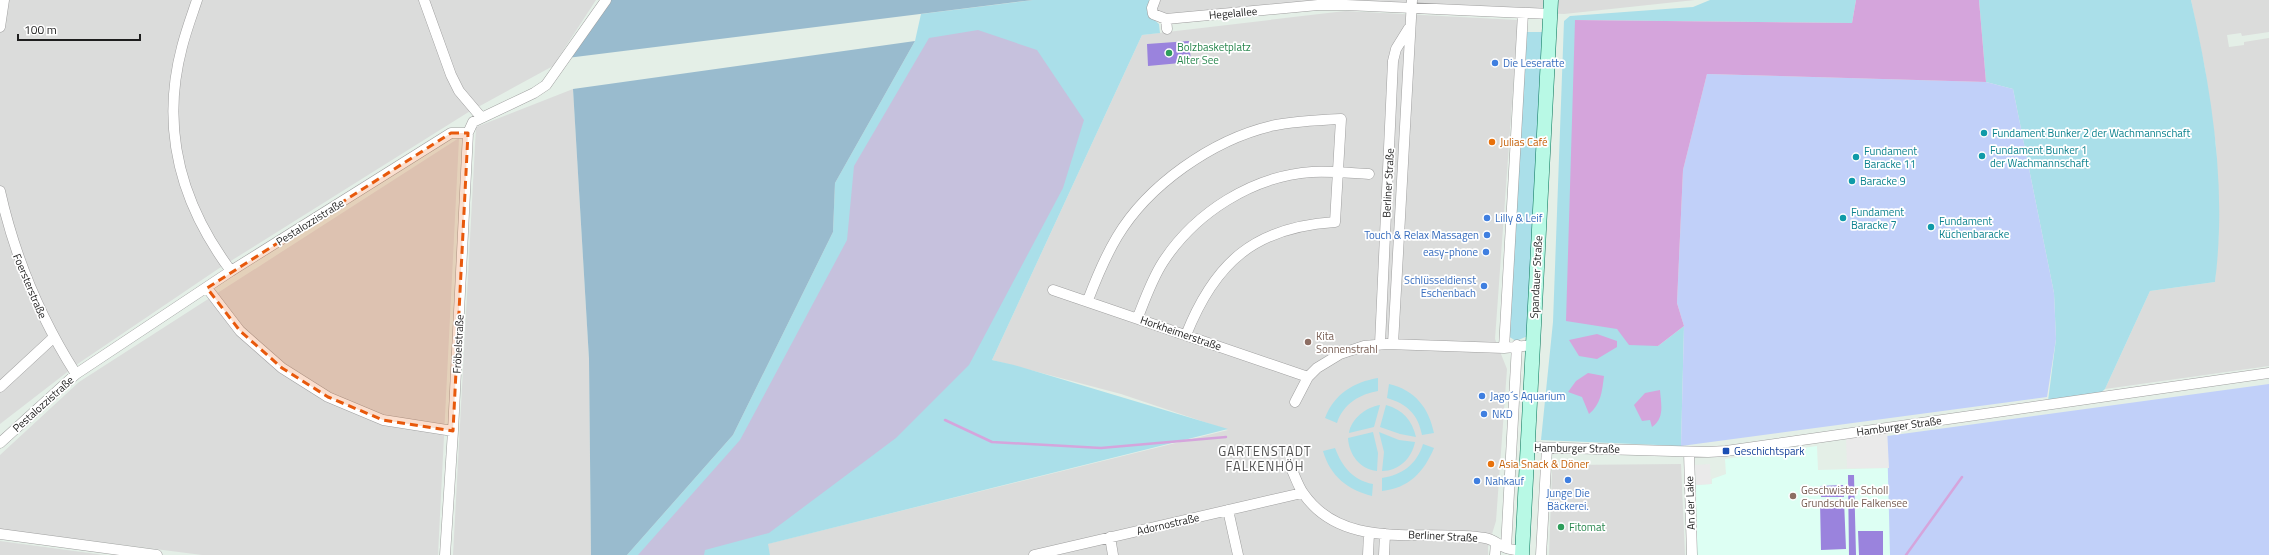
<svg xmlns="http://www.w3.org/2000/svg" width="2269" height="555" viewBox="0 0 2269 555" font-family="'Titillium Web',sans-serif">
	<style>
		.residential { fill: #dbdcdb }
		.education { fill: #ddfff3 }
		.grass { fill: #aadfe9 }
		.forest { fill: #99bbce }
		.wetland { fill: #c6c1dd }
		.park { fill: #c1d0f9 }
		.pitch { fill: #9a83dd }
		.parking { fill: #eaeaea }
		.water { fill: #d5a5dc }
		.lines { fill: none; stroke-linecap: round; stroke-linejoin: round }
		.stream { stroke: #d5a5dc; stroke-width: 2.5 }
		.street-casing { stroke: #9f9f9f; stroke-width: 11 }
		.secondary-casing { stroke: #067459; stroke-width: 15 }
		.street { stroke: #fff; stroke-width: 10 }
		.secondary { stroke: #b8f9e5; stroke-width: 14 }
		.marked { fill: #e8590c; fill-opacity: 0.2; stroke: #e8590c; stroke-width: 3; stroke-dasharray: 8 5; stroke-linejoin: round }
		.leisure-dot { fill: #2e9e5b; stroke: #fff; stroke-width: 1.5 }
		.shop-dot { fill: #3f7fe0; stroke: #fff; stroke-width: 1.5 }
		.culture-dot { fill: #0f9aa8; stroke: #fff; stroke-width: 1.5 }
		.food-dot { fill: #e8710a; stroke: #fff; stroke-width: 1.5 }
		.education-dot { fill: #8d6e63; stroke: #fff; stroke-width: 1.5 }
		.transit-dot { fill: #1a4fb4; stroke: #fff; stroke-width: 1.5 }
		.labels { text-anchor: middle; dominant-baseline: central; stroke-width: 3.5; stroke-linejoin: round; paint-order: stroke }
		.street-label { font-size: 11px; fill: #1e1e1e; stroke: #fff }
		.leisure-label { font-size: 11px; fill: #27864d; stroke: #fff; text-anchor: start }
		.shop-label { font-size: 11px; fill: #366cbe; stroke: #fff; text-anchor: start }
		.culture-label { font-size: 11px; fill: #0d838f; stroke: #fff; text-anchor: start }
		.food-label { font-size: 11px; fill: #c56008; stroke: #fff; text-anchor: start }
		.education-label { font-size: 11px; fill: #785e54; stroke: #fff; text-anchor: start }
		.transit-label { font-size: 11px; fill: #164399; stroke: #fff; text-anchor: start }
		.quarter-label { font-size: 13px; letter-spacing: 1px; fill: #515151; stroke: #fff }
	</style>
	<rect width="100%" height="100%" fill="#e4efe7"/>
	<path class="residential" d="M0,0H596L553,66L467,113L218,269L79,363L0,424Z
		M1153,0H1695L1564,14L1346,5L1165,25L1148,14Z
		M2191,0H2269V32L2242,36L2241,33L2227,35L2229,47L2244,45V42L2269,38V366L2105,389L2150,291L2215,282L2219,230L2216,146L2205,69Z
		M1345,11L1518,20L1495,339L1507,369L1496,521L1488,547V555H770L767,544L1228,430L1121,394L992,360L1142,35Z
		M573,89L589,359L591,555H453L476,127Z
		M459,138L438,555H202L0,529V455L79,382Z
		M1681,464L1685,555H1549L1552,470L1564,465Z
		M0,541L104,555H0Z"/>
	<path class="education" d="M1817,446L1818,470L1889,468L1890,555H1697L1696,485L1712,484V479L1726,474L1725,459Z"/>
	<path class="grass" d="M1033,0H1153L1148,14L1159,24L1160,33L1142,35L992,360L1014,365L1228,429L768,544L770,555H627L733,435L833,232L835,183L915,41L921,14Z
		M1710,0H1856L1852,23L1575,20L1617,329L1658,346L1684,326L1681,446L1541,440L1553,322L1564,21L1570,16L1693,7Z
		M1979,0H2191C2212,93 2227,187 2215,282L2150,291L2105,389L2099,394L2048,401L2056,339L2054,293L2013,89L1986,82Z
		M1527,32H1543L1528,336L1516,341L1508,336Z
		M1378,378V391C1360,394 1343,404 1337,423L1325,418C1334,394 1354,382 1378,378Z
		M1389,384C1415,390 1429,408 1434,433L1422,435C1418,414 1407,404 1387,398Z
		M1380,405L1374,427L1349,433C1351,419 1366,407 1380,405Z
		M1386,405C1403,410 1412,420 1416,437L1400,434L1380,427Z
		M1373,432L1378,453L1377,471C1360,469 1349,455 1348,438Z
		M1379,432L1399,440L1415,442C1412,458 1399,471 1382,471L1384,452Z
		M1423,444L1434,448C1424,472 1409,488 1382,491V478C1402,475 1417,464 1423,444Z
		M1335,448C1342,466 1352,480 1373,484L1372,496C1348,490 1330,476 1323,451Z"/>
	<path class="forest" d="M606,0H1033L567,58Z
		M915,41L835,183L833,232L733,435L627,555H591L589,359L573,89Z"/>
	<path class="wetland" d="M978,30L1037,50L1084,120L1063,188L969,365L896,438L769,533L705,550L704,555H638L740,440L847,240L854,166L929,38Z"/>
	<path class="park" d="M1707,74L1986,82L2013,89L2054,293L2056,339L2047,397L1681,446L1684,326L1677,303L1683,170Z
		M2269,384V555H1890L1887,436Z"/>
	<path class="pitch" d="M1189,41L1191,62L1148,66L1147,44Z
		M1848,475H1854L1856,555H1849Z
		M1843,485L1844,497H1821L1820,486Z
		M1844,500L1846,549L1821,550L1820,501Z
		M1858,531H1883V555H1859Z"/>
	<path class="parking" d="M1887,429L1889,468H1847L1846,436Z
		M1710,464L1711,484L1696,485L1695,465Z"/>
	<path class="water" d="M1856,0H1979L1986,82L1707,74L1683,170L1677,303L1684,326L1658,346L1629,345L1617,329L1566,321L1575,20L1852,23Z
		M1597,334L1617,341V347L1597,359L1579,356L1569,340Z
		M1588,373L1604,376C1602,392 1601,404 1589,414L1582,397L1568,392L1576,381Z
		M1660,390C1661,404 1665,418 1652,427L1650,420L1642,421L1634,405L1645,393Z"/>
	<g class="lines">
		<path class="stream" d="M945,420L992,442L1101,448L1226,437
			M1906,555L1962,477"/>
		<g class="street-casing">
			<path id="street" d="M197,0C192,15 186,31 182,47C160,130 181,204 231,271
				M424,0L451,75L459,91L481,117
				M1155,0L1152,8L1153,14L1166,19
				M0,27L4,0
				M1167,29L1166,19L1318,5H1346L1550,14
				M0,191C15,258 39,316 76,374
				M207,288L240,331L282,368L328,397L383,420L453,431
				M1053,290L1308,377
				M1088,300C1096,279 1105,257 1117,237C1148,185 1212,140 1271,126C1294,121 1317,120 1341,119L1335,222C1255,227 1215,262 1186,335
				M1138,317C1145,299 1152,279 1163,262C1195,213 1252,176 1312,172C1331,171 1350,173 1369,174
				M1380,344L1393,61L1396,49L1409,28
				M1393,344L1412,0
				M1504,348L1523,13
				M0,387L53,338
				M1295,402L1308,377L1317,368L1340,354L1364,346L1387,344L1504,348L1533,345
				M0,443L76,374L231,271L451,133H468
				M1528,447L1708,452L1726,451L2269,373
				M1689,452L1692,555
				M1291,468C1295,476 1298,486 1303,493C1344,553 1424,528 1485,538C1492,539 1498,544 1504,547C1510,550 1517,550 1522,551
				M1228,510L1238,555
				M0,534L157,555
				M1110,537L1113,555
				M1506,548L1517,345
				M445,555L453,431L468,133L473,122L534,93L546,85L606,0
				M1034,555L1302,493
				M1368,555L1369,533
				M1384,555L1385,534
				M1495,555L1496,543
				M1541,555L1547,448"/>
		</g>
		<g class="secondary-casing">
			<path id="secondary" d="M1522,555L1551,0"/>
		</g>
		<use href="#street" class="street"/>
		<use href="#secondary" class="secondary"/>
	</g>
	<path class="marked" d="M451,133H468L453,431L383,420L328,397L282,368L240,331L207,288Z"/>
	<g class="leisure-dot">
		<circle cx="1169" cy="53" r="4"/>
		<circle cx="1561" cy="527" r="4"/>
	</g>
	<g class="shop-dot">
		<circle cx="1495" cy="63" r="4"/>
		<circle cx="1487" cy="218" r="4"/>
		<circle cx="1487" cy="235" r="4"/>
		<circle cx="1486" cy="252" r="4"/>
		<circle cx="1484" cy="286" r="4"/>
		<circle cx="1482" cy="396" r="4"/>
		<circle cx="1484" cy="414" r="4"/>
		<circle cx="1568" cy="480" r="4"/>
		<circle cx="1477" cy="481" r="4"/>
	</g>
	<g class="culture-dot">
		<circle cx="1984" cy="133" r="4"/>
		<circle cx="1982" cy="156" r="4"/>
		<circle cx="1856" cy="157" r="4"/>
		<circle cx="1852" cy="181" r="4"/>
		<circle cx="1843" cy="218" r="4"/>
		<circle cx="1931" cy="227" r="4"/>
	</g>
	<g class="food-dot">
		<circle cx="1492" cy="142" r="4"/>
		<circle cx="1491" cy="464" r="4"/>
	</g>
	<g class="education-dot">
		<circle cx="1308" cy="342" r="4"/>
		<circle cx="1793" cy="496" r="4"/>
	</g>
	<rect class="transit-dot" x="1722" y="447" width="8" height="8" rx="2"/>
	<g class="labels">
		<g class="street-label">
			<text transform="translate(1233 13) rotate(-5)">Hegelallee</text>
			<text transform="translate(1388 183) rotate(-87)">Berliner Straße</text>
			<text transform="translate(310 222) rotate(-32)">Pestalozzistraße</text>
			<text transform="translate(1536 277) rotate(-87)">Spandauer Straße</text>
			<text transform="translate(30 286) rotate(67)">Foersterstraße</text>
			<text transform="translate(1181 333) rotate(19)">Horkheimerstraße</text>
			<text transform="translate(458 344) rotate(-87)">Fröbelstraße</text>
			<text transform="translate(43 404) rotate(-42)">Pestalozzistraße</text>
			<text transform="translate(1899 426) rotate(-8)">Hamburger Straße</text>
			<text transform="translate(1577 448) rotate(1)">Hamburger Straße</text>
			<text transform="translate(1690 503) rotate(-92)">An der Lake</text>
			<text transform="translate(1168 524) rotate(-13)">Adornostraße</text>
			<text transform="translate(1443 536) rotate(3)">Berliner Straße</text>
		</g>
		<g class="leisure-label">
			<text x="1177" y="47">Bolzbasketplatz<tspan x="1177" dy="13">Alter See</tspan></text>
			<text x="1569" y="527">Fitomat</text>
		</g>
		<g class="shop-label">
			<text x="1503" y="63">Die Leseratte</text>
			<text x="1495" y="218">Lilly &amp; Leif</text>
			<text x="1479" y="235" text-anchor="end">Touch &amp; Relax Massagen</text>
			<text x="1478" y="252" text-anchor="end">easy-phone</text>
			<text x="1476" y="280" text-anchor="end">Schlüsseldienst<tspan x="1476" dy="13">Eschenbach</tspan></text>
			<text x="1490" y="396">Jago´s Aquarium</text>
			<text x="1492" y="414">NKD</text>
			<text x="1485" y="481">Nahkauf</text>
			<text x="1568" y="493" text-anchor="middle">Junge Die<tspan x="1568" dy="13">Bäckerei.</tspan></text>
		</g>
		<g class="culture-label">
			<text x="1992" y="133">Fundament Bunker 2 der Wachmannschaft</text>
			<text x="1990" y="150">Fundament Bunker 1<tspan x="1990" dy="13">der Wachmannschaft</tspan></text>
			<text x="1864" y="151">Fundament<tspan x="1864" dy="13">Baracke 11</tspan></text>
			<text x="1860" y="181">Baracke 9</text>
			<text x="1851" y="212">Fundament<tspan x="1851" dy="13">Baracke 7</tspan></text>
			<text x="1939" y="221">Fundament<tspan x="1939" dy="13">Küchenbaracke</tspan></text>
		</g>
		<g class="food-label">
			<text x="1500" y="142">Julias Café</text>
			<text x="1499" y="464">Asia Snack &amp; Döner</text>
		</g>
		<g class="education-label">
			<text x="1316" y="336">Kita<tspan x="1316" dy="13">Sonnenstrahl</tspan></text>
			<text x="1801" y="490">Geschwister Scholl<tspan x="1801" dy="13">Grundschule Falkensee</tspan></text>
		</g>
		<g class="transit-label">
			<text x="1734" y="451">Geschichtspark</text>
		</g>
		<g class="quarter-label">
			<text x="1265" y="451">GARTENSTADT<tspan x="1265" dy="15">FALKENHÖH</tspan></text>
		</g>
	</g>
	<path d="M18 34v6h122v-6" fill="none" stroke="#1e1e1e" stroke-width="2"/>
	<text x="24" y="34" font-size="12" fill="#1e1e1e" stroke="#ffffff" stroke-width="3" paint-order="stroke">100 m</text>
</svg>
